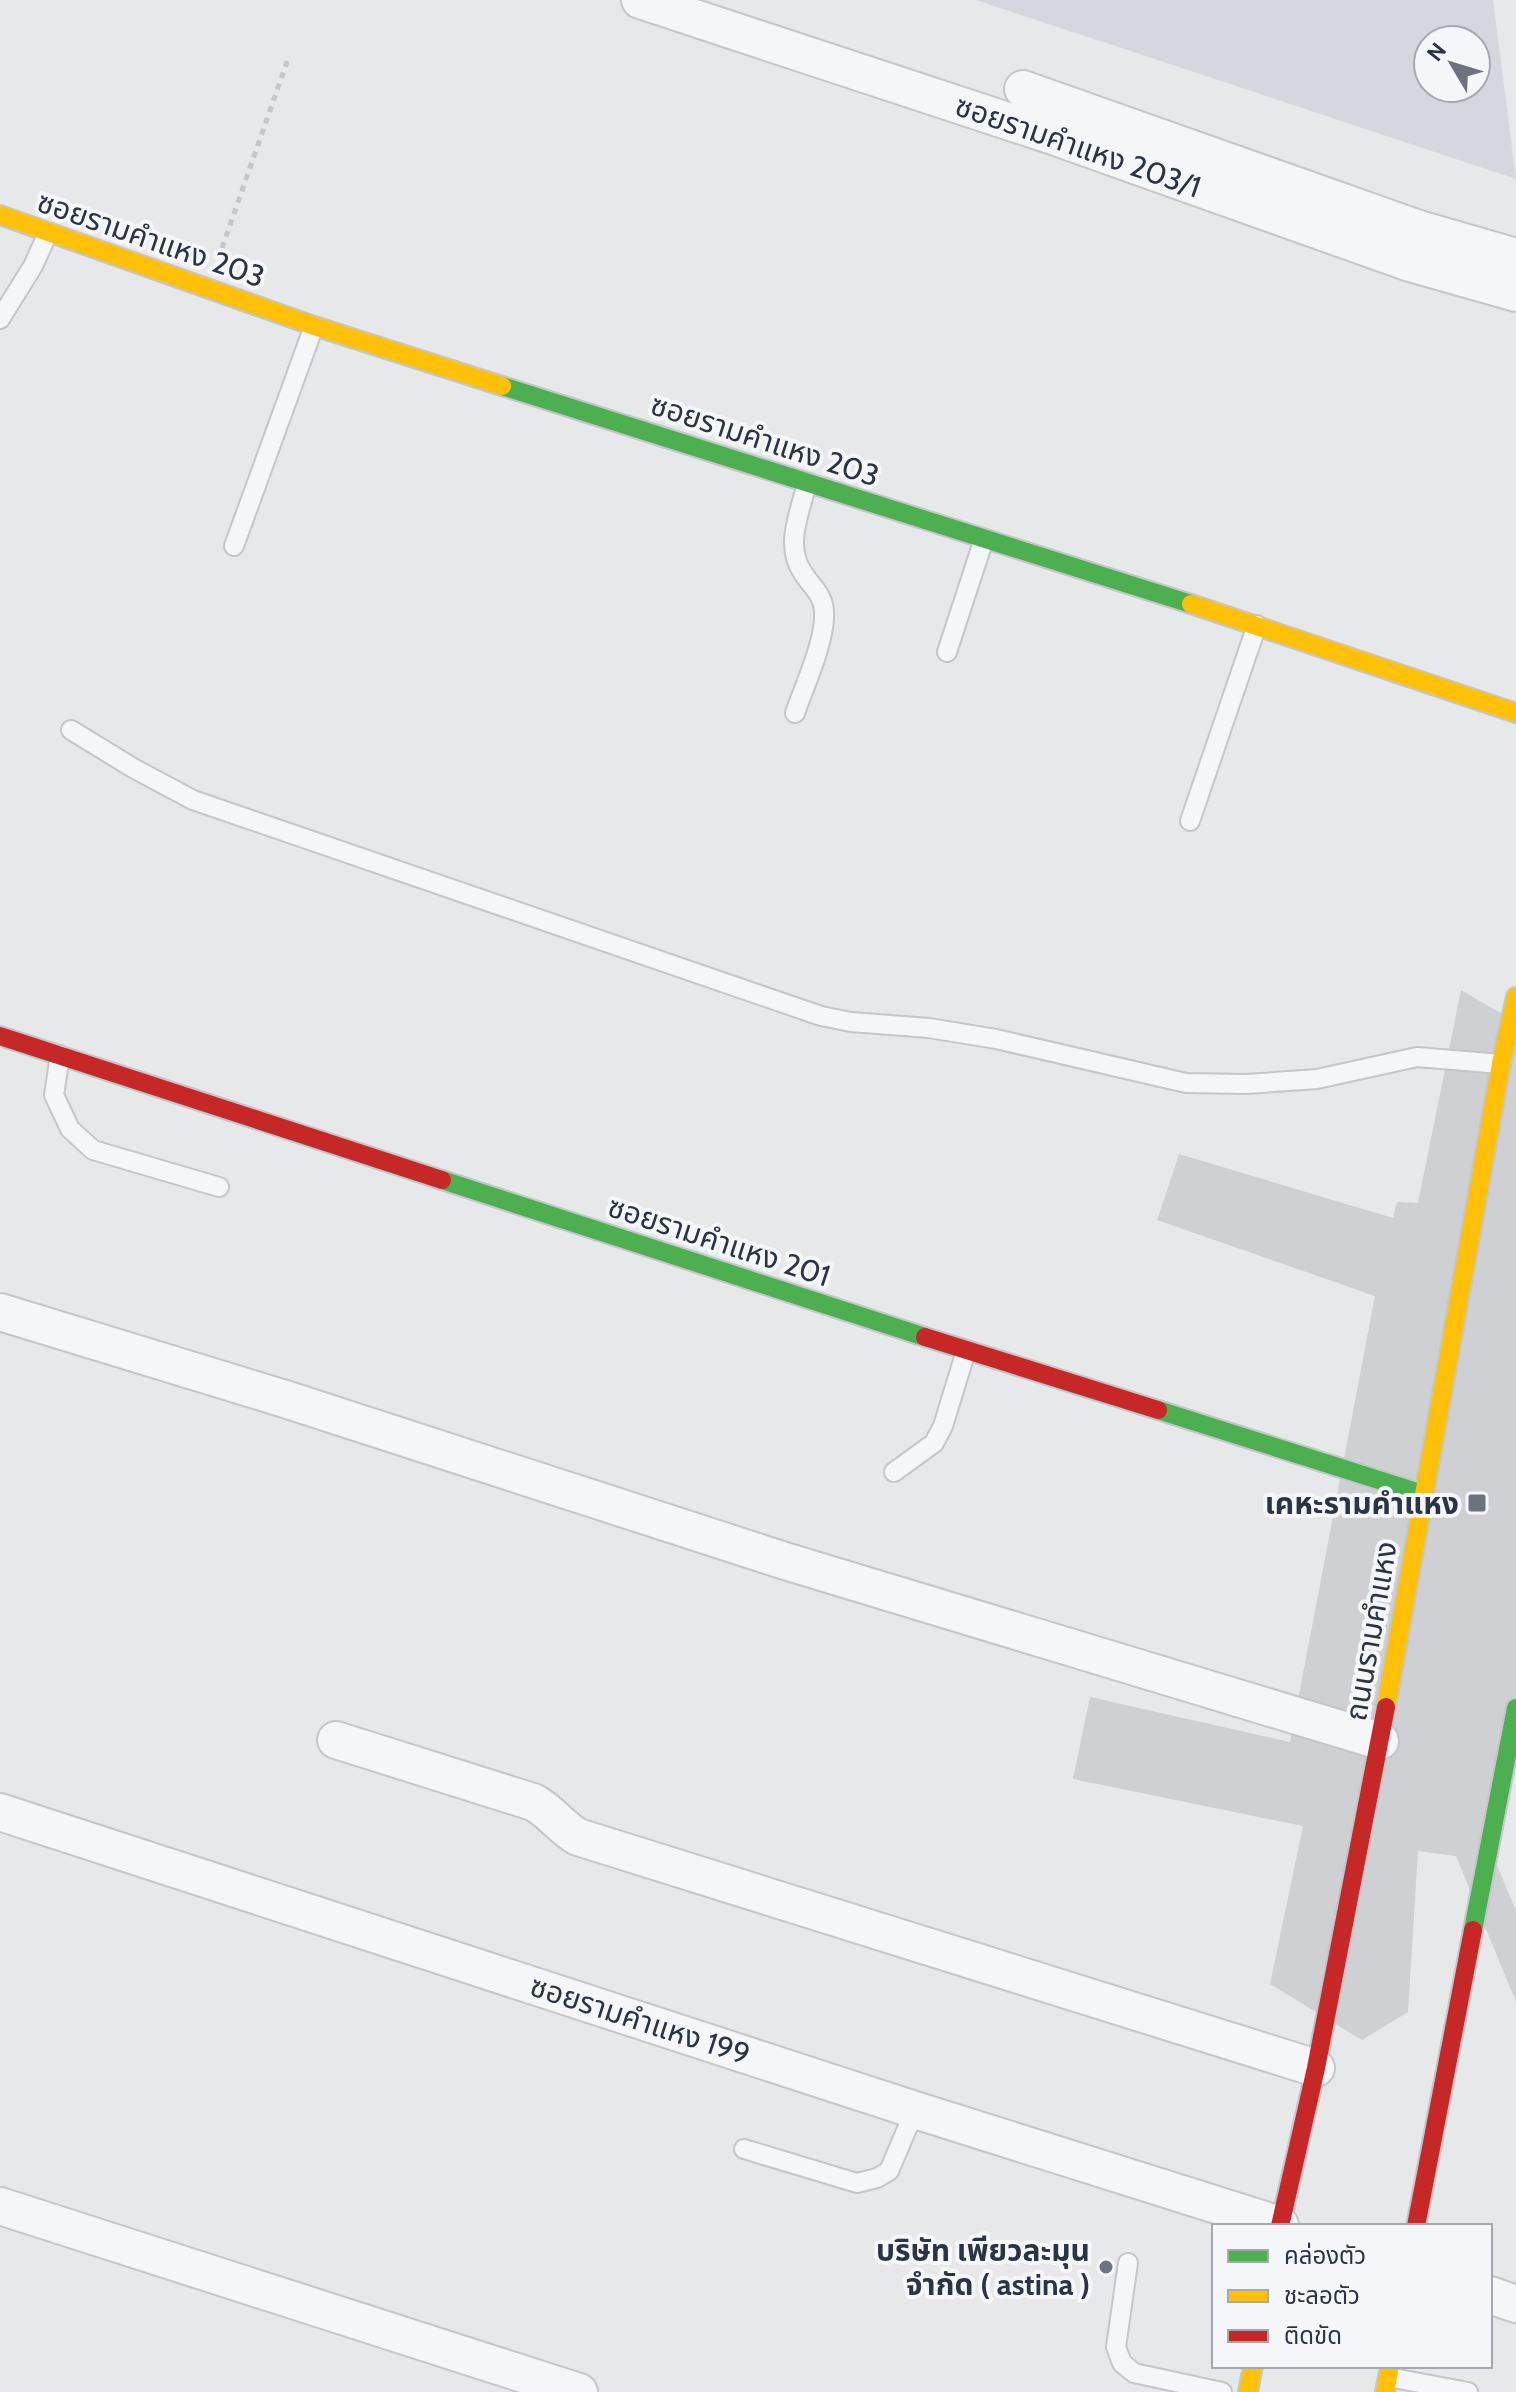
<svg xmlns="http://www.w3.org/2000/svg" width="1516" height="2392" viewBox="0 0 1516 2392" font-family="Cabin,'Noto Sans Thai',sans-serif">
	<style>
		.built { fill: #d4d7dd; fill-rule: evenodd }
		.building { fill: #ced0d3 }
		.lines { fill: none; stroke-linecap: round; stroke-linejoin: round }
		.lane-casing { stroke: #c4c6c8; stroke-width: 22 }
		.street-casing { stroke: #c4c6c8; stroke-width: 40 }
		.fast-casing { stroke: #c4c6c8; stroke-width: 22 }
		.slow-casing { stroke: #c4c6c8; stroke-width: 22 }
		.jam-casing { stroke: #c4c6c8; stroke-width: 22 }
		.path { stroke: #c5c6ca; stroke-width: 5; stroke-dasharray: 6 6; stroke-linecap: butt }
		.lane { stroke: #f5f6f7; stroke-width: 18 }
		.street { stroke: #f5f6f7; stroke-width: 36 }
		.fast { stroke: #4caf50; stroke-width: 18 }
		.slow { stroke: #ffc107; stroke-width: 18 }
		.jam { stroke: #c62828; stroke-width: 18 }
		.poi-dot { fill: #6c737f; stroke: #f4f6f9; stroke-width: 3 }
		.labels { text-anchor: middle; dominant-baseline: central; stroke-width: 8; stroke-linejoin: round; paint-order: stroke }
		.street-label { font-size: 30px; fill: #2b3445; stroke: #f4f6f9 }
		.poi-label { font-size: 30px; font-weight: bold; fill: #2b3445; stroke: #f4f6f9; text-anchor: end }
	</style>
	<rect width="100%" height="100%" fill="#e6e8ea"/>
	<path class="built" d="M976,0H1493L1516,179ZM1428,40H1476V88H1428Z"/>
	<path class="building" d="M1461,990L1516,1022V1750L1494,1858L1516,1911V2002L1456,1856L1418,1851L1408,2012L1362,2040L1270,1984L1303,1826L1073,1779L1090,1697L1290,1742L1375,1296L1157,1220L1179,1154L1393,1218L1397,1202L1418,1203Z"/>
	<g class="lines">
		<g class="lane-casing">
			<path id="lane" d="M0,319L33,266L48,233
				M234,546L314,326
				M947,652L984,539
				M795,713C805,684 826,640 824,611C823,594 811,586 803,573C784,546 800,512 807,483
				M71,730L133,768L193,800L821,1016L851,1022L929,1028L996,1039L1186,1083L1246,1084L1317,1079L1417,1057L1501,1064
				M1190,821L1257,625
				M60,1055L54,1095L70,1129L93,1150L219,1187
				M894,1472L934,1443L943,1426L966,1351
				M744,2149L857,2183L877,2178L889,2171L915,2110
				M1128,2263L1116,2347L1122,2363L1134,2373L1222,2392
				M1388,2377L1468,2392"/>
		</g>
		<g class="street-casing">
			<path id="street" d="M640,0L1053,136L1410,263L1516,293
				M1023,89L1419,229L1516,257
				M0,1312L285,1399L785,1561L1380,1741
				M336,1740L533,1802C551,1811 560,1827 578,1837L1316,2068
				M0,1812L915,2110L1280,2225
				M0,2206L579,2392
				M1490,2295L1516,2304"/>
		</g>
		<g class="fast-casing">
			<path id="fast" d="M502,386L1191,604
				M442,1180L925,1337
				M1158,1410L1423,1494
				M1473,1930L1516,1708"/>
		</g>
		<g class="slow-casing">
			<path id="slow" d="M0,215L314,326L502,386
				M1191,604L1516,713
				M1386,1707L1501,1064L1516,997
				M1248,2392L1253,2366
				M1385,2392L1390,2366"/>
		</g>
		<g class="jam-casing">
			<path id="jam" d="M0,1036L442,1180
				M925,1337L1158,1410
				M1280,2226L1316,2068L1386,1707
				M1416,2226L1473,1930"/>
		</g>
		<path class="path" d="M222,248L289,56"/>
		<use href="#lane" class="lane"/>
		<use href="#street" class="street"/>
		<use href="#fast" class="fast"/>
		<use href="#slow" class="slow"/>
		<use href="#jam" class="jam"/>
	</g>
	<g class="poi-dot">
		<rect x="1467" y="1493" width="20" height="20" rx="4"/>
		<circle cx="1106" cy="2267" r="8"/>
	</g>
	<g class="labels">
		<g class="street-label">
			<text transform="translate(1078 146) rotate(19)">ซอยรามคำแหง 203/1</text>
			<text transform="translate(151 239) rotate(19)">ซอยรามคำแหง 203</text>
			<text transform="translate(765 440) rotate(18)">ซอยรามคำแหง 203</text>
			<text transform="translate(719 1241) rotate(18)">ซอยรามคำแหง 201</text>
			<text transform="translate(1371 1631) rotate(-80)">ถนนรามคำแหง</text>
			<text transform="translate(640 2020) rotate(18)">ซอยรามคำแหง 199</text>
		</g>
		<g class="poi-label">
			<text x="1459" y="1503">เคหะรามคำแหง</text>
			<text x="1090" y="2250">บริษัท เพียวละมุน<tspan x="1090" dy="34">จำกัด ( astina )</tspan></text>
		</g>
	</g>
	<rect x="1212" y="2224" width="280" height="144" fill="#f4f6f9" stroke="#a4a8b1" stroke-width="2"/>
	<rect x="1228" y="2250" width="40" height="12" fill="#4caf50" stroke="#a4a8b1" stroke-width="2"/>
	<text x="1284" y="2264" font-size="24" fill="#2b3445">คล่องตัว</text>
	<rect x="1228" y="2290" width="40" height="12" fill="#ffc107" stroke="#a4a8b1" stroke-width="2"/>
	<text x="1284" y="2304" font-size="24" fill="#2b3445">ชะลอตัว</text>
	<rect x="1228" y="2330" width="40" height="12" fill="#c62828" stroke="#a4a8b1" stroke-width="2"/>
	<text x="1284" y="2344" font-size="24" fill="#2b3445">ติดขัด</text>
	<g transform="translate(1452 64) rotate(308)"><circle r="38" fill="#f4f6f9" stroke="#a4a8b1" stroke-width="2"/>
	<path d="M0-6L14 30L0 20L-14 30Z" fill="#6c737f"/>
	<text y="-12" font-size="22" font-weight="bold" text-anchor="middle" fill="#2b3445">N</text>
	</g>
</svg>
